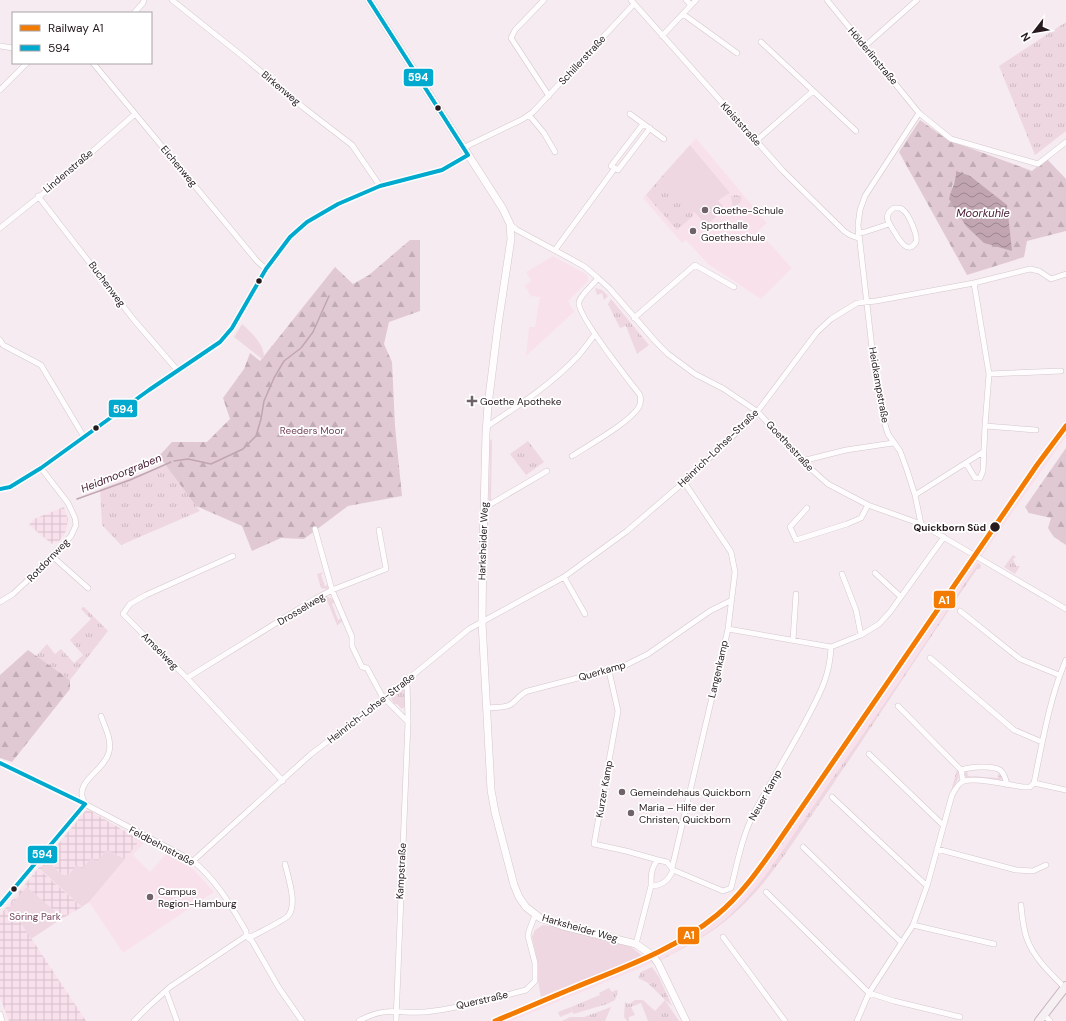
<svg xmlns="http://www.w3.org/2000/svg" width="1066" height="1021" viewBox="0 0 1066 1021" font-family="'DM Sans',sans-serif">
	<style>
		.built { fill: #f9e1ec }
		.industrial { fill: url(#industrial-grid) }
		.grass { fill: url(#grass-tufts) }
		.forest { fill: url(#forest-firs); fill-rule: evenodd }
		.park { fill: #eed7e1 }
		.water { fill: url(#water-waves) }
		.lines { fill: none; stroke-linecap: round; stroke-linejoin: round }
		.stream { stroke: #c1a6b2; stroke-width: 1.5 }
		.street-casing { stroke: #d2c7cc; stroke-width: 6 }
		.secondary-casing { stroke: #d2c7cc; stroke-width: 8 }
		.primary-casing { stroke: #c4b5bc; stroke-width: 10 }
		.street { stroke: #fefcfd; stroke-width: 5 }
		.secondary { stroke: #fefcfd; stroke-width: 7 }
		.primary { stroke: #f7f0f3; stroke-width: 8 }
		.rail { stroke: #d5d2d3; stroke-width: 1.5; stroke-dasharray: 2 4; stroke-linecap: butt }
		.bus-1-casing { stroke: #fff; stroke-width: 7 }
		.bus-1 { stroke: #00a9ce; stroke-width: 4 }
		.rail-1-casing { stroke: #fff; stroke-width: 8 }
		.rail-1 { stroke: #f47b02; stroke-width: 5 }
		.bus-dot { fill: #261a1f; stroke: #fff; stroke-width: 1.5 }
		.poi-dot { fill: #6f6368; stroke: #fff; stroke-width: 1.5 }
		.labels { text-anchor: middle; dominant-baseline: central; stroke-width: 3.5; stroke-linejoin: round; paint-order: stroke }
		.street-label { font-size: 10px; fill: #261a1f; stroke: #fff }
		.poi-label { font-size: 10px; fill: #261a1f; stroke: #fff; text-anchor: start }
		.park-label { font-size: 10px; fill: #75445d; stroke: #fff }
		.stop-label { font-size: 10px; font-weight: bold; fill: #261a1f; stroke: #fff; text-anchor: end }
		.water-label { font-size: 11px; font-style: italic; fill: #461a32; stroke: #fff }
		.line-badge { stroke: #fff; stroke-width: 1.5 }
		.badge-label { font-size: 11px; text-anchor: middle; font-weight: bold; fill: #fff }
	</style>
	<defs>
		<pattern id="industrial-grid" width="8" height="8" patternUnits="userSpaceOnUse"><rect width="8" height="8" fill="#f9e1ec"/><path d="M0 4h8M4 0v8" fill="none" stroke="#d5c0ca"/></pattern>
		<pattern id="grass-tufts" width="24" height="20" patternUnits="userSpaceOnUse"><rect width="24" height="20" fill="#eed7e1"/><path d="M3 7l-1-3M5 7V3M7 7l1-3M15 17l-1-3M17 17v-4M19 17l1-3" fill="none" stroke="#ccb8c1"/></pattern>
		<pattern id="forest-firs" width="22" height="20" patternUnits="userSpaceOnUse"><rect width="22" height="20" fill="#e1c9d4"/><path d="M5 1l3.5 6h-7zM16 11l3.5 6h-7z" fill="#c1acb6"/></pattern>
		<pattern id="water-waves" width="16" height="10" patternUnits="userSpaceOnUse"><rect width="16" height="10" fill="#c1a6b2"/><path d="M0 5q4-4 8 0t8 0" fill="none" stroke="#9d8690"/></pattern>
	</defs>
	<rect width="100%" height="100%" fill="#f6ebf0"/>
	<path class="built" d="M696,138L767,223L758,231L792,268L761,299L708,264L686,240L682,243L643,198Z
		M553,256L586,274L588,278V281L568,301L574,312L526,356L529,327H535L540,297L531,296L525,286L531,281L526,272Z
		M1066,422V436L988,547L906,672L765,876L752,892L734,911L709,932L691,944L645,966L511,1021H492L541,998L644,957L706,920L744,886Z
		M140,840L144,843L133,855L150,872L166,854L192,868L214,892L123,953L89,902Z"/>
	<path class="industrial" d="M64,507L68,519L66,531L61,539L57,543L54,541L52,544L29,525L34,519Z
		M87,809L140,840L125,859L106,850L97,863L81,870L77,865L69,874L66,876L61,874L48,862L41,871L82,907L63,918L27,887L16,922L19,920L86,1021H9L0,997V915Z"/>
	<path class="grass" d="M1066,22V131L1035,155L999,66Z
		M663,175L695,211L693,213V216L677,230L646,195Z
		M736,195L742,197L740,203L733,208L731,196Z
		M718,201C722,204 724,207 721,212H715L711,209L713,205Z
		M595,288L602,290L608,296L604,300L602,293L597,295Z
		M611,299L649,345L637,354L626,326L620,328L608,304Z
		M492,439L491,500L489,502L490,441Z
		M528,441L544,462L526,475L510,454Z
		M166,465L200,511L121,545L102,525L100,489Z
		M1013,555L1016,557L1013,559L1016,566H1020L1015,574L1004,567Z
		M978,563L981,565L980,569H977L968,582C917,656 869,732 818,806C794,840 772,878 741,907C718,930 690,945 661,960V959C677,951 692,943 707,933C730,918 748,897 765,876L906,672Z
		M324,572L321,575L325,586L329,585V588L326,589L321,588L317,574Z
		M326,596L334,600L335,602L332,604L338,620L342,618V622L337,625L328,603L326,601L321,600Z
		M83,607H84L108,631L70,680L36,656L47,644L55,654L61,649L74,663L83,655L70,640L91,619L81,609Z
		M403,689L404,690L405,706L402,709L397,704H394L391,698Z
		M957,770H958C961,778 955,784 951,791Z
		M967,771L968,776L998,778L999,773L1003,779L1000,780L966,777L964,774Z
		M652,967L659,977L672,1006L665,1000L679,1021H648L641,1003L631,1007L635,1015L629,1017V1021H627L624,1017L625,1002L629,1004L635,1000H643L655,1011L665,1000L648,983L638,978L641,972Z
		M609,988L612,992L616,990L618,991L615,1000L607,1004L573,1014L571,1007L600,995L599,993Z
		M611,1007L605,1021H562L570,1017H584Z"/>
	<path class="forest" d="M920,120L948,140L1032,171L1047,159L1066,179V231L1027,241L1024,257L967,275L899,152ZM956,171L966,226L952,186L957,177Z
		M410,240H420V311L389,322L384,344L392,362L395,426L402,496L348,506L304,539L281,538L252,551L242,526L196,506L159,456L172,442H207L230,419L223,398L244,369L250,353L260,361L335,267L353,284L369,275Z
		M1066,448V545L1054,537L1048,528L1051,518L1029,513L1025,507Z
		M28,650L70,680V689L12,762L0,758V675Z"/>
	<path class="park" d="M690,145L730,193C724,196 714,202 711,209L719,214L708,224L703,222L663,175Z
		M242,324C252,333 264,344 264,357L262,359L234,337Z
		M106,850L125,859L89,902L82,907L41,870L48,862L61,874L66,876L69,874L77,865L82,869L91,858L97,862Z
		M27,887L63,918L31,939L19,920L16,922L7,910Z
		M543,925L556,927L630,946L644,957L541,998L538,980V964L532,937L535,930Z
		M571,1007L572,1012L560,1017L558,1012Z"/>
	<path class="water" d="M956,171L970,176L1007,205L1012,251L984,243L966,226L949,199C951,190 957,179 956,171Z"/>
	<g class="lines">
		<path class="stream" d="M174,461L188,459L211,464L243,449L256,436L261,419L264,401L274,378L284,361L301,348L313,332L329,296
			M77,499L130,480L171,462"/>
		<g class="street-casing">
			<path id="street" d="M172,0L246,59L304,108L352,145L380,186
				M544,0L515,30L511,38L549,96
				M631,0L783,171L844,231L850,235L858,238
				M686,0L691,5
				M827,0L919,113L951,139L1038,164L1066,142
				M134,13L143,3L144,0
				M683,14L737,53
				M662,36L696,0
				M761,42L856,131
				M0,46L13,48
				M865,46L917,0
				M93,63L257,261L266,269
				M0,90L27,63
				M919,113L865,196L860,210L858,225L874,366L883,418L888,434L900,451L907,470L915,495L921,524
				M630,114L664,139
				M529,115L544,133L555,152
				M756,141L813,91
				M463,148L523,119L533,112L634,4
				M615,168L611,166L643,124
				M38,196L134,320L178,371
				M894,208C898,208 901,207 903,210C909,214 918,236 916,242C914,245 911,248 908,247C902,247 891,226 888,221C886,215 889,211 894,208Z
				M510,224L517,230L569,258L585,267L598,278L610,289L656,342L668,354L695,374L724,389L758,412L802,461L828,484L868,505L921,524L1066,609
				M0,228L60,180L135,114
				M858,233L865,232L889,224
				M555,250L615,168L618,170L650,128
				M634,318L695,265L734,287
				M0,340L3,345L41,365L84,437
				M989,374L1061,371
				M985,426L1036,430
				M486,427C518,406 552,384 578,356C584,349 590,341 595,334
				M572,456C589,445 629,423 639,407C641,403 641,400 640,395C630,382 576,314 579,302C581,294 593,285 598,278
				M802,461L846,450L893,443
				M966,463L975,478H980L983,471L985,426L989,374L974,283
				M0,489L10,487L41,468L149,390L220,342L232,328L266,269L290,237L307,222L338,204L380,186L442,170L468,155
				M915,495L983,452
				M484,508L547,471
				M807,508L790,527L796,540L847,524L861,518L868,505
				M315,529L332,590L352,637V646L362,667L367,668L382,696L408,722
				M52,556L88,588
				M233,556L146,595L130,604L123,614L187,678L283,781
				M875,573L901,597
				M842,574L856,610L861,635
				M564,577L585,614
				M0,602L13,594L28,580L71,536L76,525L75,518L68,503L41,468
				M960,611L1020,659L1059,675
				M728,629L831,647L861,635L879,624L890,612L944,537
				M793,640L796,594
				M930,658L1014,730L1042,742
				M609,671L618,711L594,844L626,851L658,860
				M187,678L315,599L332,590L386,569L379,530
				M898,706L961,770L963,781
				M487,708C494,707 503,708 510,705C516,701 521,693 528,691L624,666L648,654L710,611L730,601
				M869,754L943,825
				M0,763L85,804L193,861C217,881 230,904 246,931V936L252,941L279,988L302,1021
				M961,770C969,767 993,765 1000,770C1004,773 1006,780 1007,785
				M1034,783L1066,790
				M832,797L927,886
				M85,804C84,801 82,798 82,795C80,779 105,769 109,752C112,740 105,727 101,716
				M803,847L901,942
				M937,849L1016,870L1033,871L1046,865
				M658,860L667,862L673,870C669,880 662,886 651,886C651,876 651,867 658,860Z
				M193,861L310,755L407,680L469,629L564,577L627,531L684,482L754,416L817,332L831,319L857,303L876,301L974,283L1030,269L1039,271L1051,279L1066,274
				M672,868L728,629L735,572L731,552L684,482
				M673,870L723,891L731,888C737,864 742,837 753,815C769,784 788,754 804,724C818,697 830,678 831,647
				M766,892L869,993L894,1001L960,1017
				M0,905L85,804
				M1021,905C1022,916 1023,928 1027,939C1034,958 1050,973 1065,988
				M913,925L994,944
				M246,936H253C260,932 283,921 288,916C298,905 288,877 285,864
				M723,937L785,1021
				M636,944L651,886
				M166,991L177,1021
				M0,1014L2,1021
				M1044,1015L1050,1021
				M134,1021L148,1007L170,987L246,936
				M359,1021C388,1004 404,1016 433,1011C464,1007 495,998 526,990L535,981V963L528,936L529,931L535,915
				M396,1021L408,722L407,680
				M857,1021L869,993L913,925L927,886L952,795C955,790 958,783 964,781C977,777 1009,785 1023,787H1030L1034,783C1042,744 1050,696 1066,660"/>
		</g>
		<g class="secondary-casing">
			<path id="secondary" d="M369,0L503,209L510,224L511,239L498,325L488,405L486,434L483,548L482,622L491,790L495,812L514,885L519,897L526,907L540,918L563,926L636,944L652,955L658,963L686,1021"/>
		</g>
		<g class="primary-casing">
			<path id="primary" d="M1039,1021L1066,986"/>
		</g>
		<use href="#street" class="street"/>
		<use href="#secondary" class="secondary"/>
		<use href="#primary" class="primary"/>
		<path class="rail" d="M782,844L813,792"/>
		<g class="bus-1-casing">
			<path id="bus-1" d="M369,0L468,155
				M0,489L10,487L41,468L149,390L220,342L232,328L266,269L290,237L307,222L338,204L380,186L442,170L468,155
				M0,763L85,804
				M0,905L85,804"/>
		</g>
		<use href="#bus-1" class="bus-1"/>
		<g class="rail-1-casing">
			<path id="rail-1" d="M495,1021C522,1010 549,998 576,987C625,967 676,949 717,915C740,896 757,872 774,848L1037,465L1066,426"/>
		</g>
		<use href="#rail-1" class="rail-1"/>
	</g>
	<g class="bus-dot">
		<circle cx="438" cy="108" r="3.5"/>
		<circle cx="259" cy="281" r="3.5"/>
		<circle cx="96" cy="428" r="3.5"/>
		<circle cx="995" cy="527" r="5.5"/>
		<circle cx="14" cy="889" r="3.5"/>
	</g>
	<g class="poi-dot">
		<circle cx="705" cy="210" r="4"/>
		<circle cx="693" cy="231" r="4"/>
		<path d="M470 395h4v4h4v4h-4v4h-4v-4h-4v-4h4z"/>
		<circle cx="622" cy="792" r="4"/>
		<circle cx="631" cy="813" r="4"/>
		<circle cx="150" cy="897" r="4"/>
	</g>
	<g class="labels">
		<g class="street-label">
			<text transform="translate(873 56) rotate(50)">Hölderlinstraße</text>
			<text transform="translate(582 60) rotate(-47)">Schillerstraße</text>
			<text transform="translate(281 88) rotate(40)">Birkenweg</text>
			<text transform="translate(741 124) rotate(48)">Kleiststraße</text>
			<text transform="translate(179 166) rotate(50)">Eichenweg</text>
			<text transform="translate(68 171) rotate(-40)">Lindenstraße</text>
			<text transform="translate(107 284) rotate(53)">Buchenweg</text>
			<text transform="translate(879 385) rotate(80)">Heidkampstraße</text>
			<text transform="translate(790 446) rotate(47)">Goethestraße</text>
			<text transform="translate(718 448) rotate(-44)">Heinrich-Lohse-Straße</text>
			<text transform="translate(483 541) rotate(-88)">Harksheider Weg</text>
			<text transform="translate(48 560) rotate(-46)">Rotdornweg</text>
			<text transform="translate(301 609) rotate(-31)">Drosselweg</text>
			<text transform="translate(160 651) rotate(45)">Amselweg</text>
			<text transform="translate(718 669) rotate(-77)">Langenkamp</text>
			<text transform="translate(602 671) rotate(-16)">Querkamp</text>
			<text transform="translate(371 708) rotate(-38)">Heinrich-Lohse-Straße</text>
			<text transform="translate(604 789) rotate(-80)">Kurzer Kamp</text>
			<text transform="translate(765 795) rotate(-61)">Neuer Kamp</text>
			<text transform="translate(162 846) rotate(28)">Feldbehnstraße</text>
			<text transform="translate(401 871) rotate(-87)">Kampstraße</text>
			<text transform="translate(580 928) rotate(16)">Harksheider Weg</text>
			<text transform="translate(482 1000) rotate(-13)">Querstraße</text>
		</g>
		<g class="poi-label">
			<text x="713" y="210">Goethe-Schule</text>
			<text x="701" y="225">Sporthalle<tspan x="701" dy="12">Goetheschule</tspan></text>
			<text x="480" y="401">Goethe Apotheke</text>
			<text x="630" y="792">Gemeindehaus Quickborn</text>
			<text x="639" y="807">Maria – Hilfe der<tspan x="639" dy="12">Christen, Quickborn</tspan></text>
			<text x="158" y="891">Campus<tspan x="158" dy="12">Region-Hamburg</tspan></text>
		</g>
		<g class="park-label">
			<text x="312" y="430">Reeders Moor</text>
			<text x="35" y="916">Söring Park</text>
		</g>
		<g class="stop-label">
			<text x="986" y="527">Quickborn Süd</text>
		</g>
		<g class="water-label">
			<text x="983" y="213">Moorkuhle</text>
			<text transform="translate(121 473) rotate(-22)">Heidmoorgraben</text>
		</g>
	</g>
	<g class="line-badge">
		<rect x="403" y="68" width="31" height="19" rx="4" fill="#00a9ce"/>
		<rect x="108" y="399" width="30" height="19" rx="4" fill="#00a9ce"/>
		<rect x="933" y="590" width="23" height="19" rx="4" fill="#f47b02"/>
		<rect x="27" y="845" width="31" height="19" rx="4" fill="#00a9ce"/>
		<rect x="677" y="926" width="23" height="19" rx="4" fill="#f47b02"/>
	</g>
	<g class="badge-label">
		<text x="418" y="81">594</text>
		<text x="123" y="413">594</text>
		<text x="944" y="604">A1</text>
		<text x="42" y="858">594</text>
		<text x="689" y="939">A1</text>
	</g>
	<rect x="12" y="12" width="140" height="52" fill="#ffffff" stroke="#a8a3a5"/>
	<rect x="20" y="25" width="20" height="6" fill="#f47b02" stroke="#a8a3a5"/>
	<text x="48" y="32" font-size="12" fill="#261a1f">Railway A1</text>
	<rect x="20" y="45" width="20" height="6" fill="#00a9ce" stroke="#a8a3a5"/>
	<text x="48" y="52" font-size="12" fill="#261a1f">594</text>
	<g transform="translate(1034 32) rotate(239)" stroke="#ffffff" stroke-width="3" paint-order="stroke">
	<path d="M0-3L7 15L0 10L-7 15Z" fill="#261a1f"/>
	<text y="-6" font-size="11" font-weight="bold" text-anchor="middle" fill="#261a1f">N</text>
	</g>
</svg>
